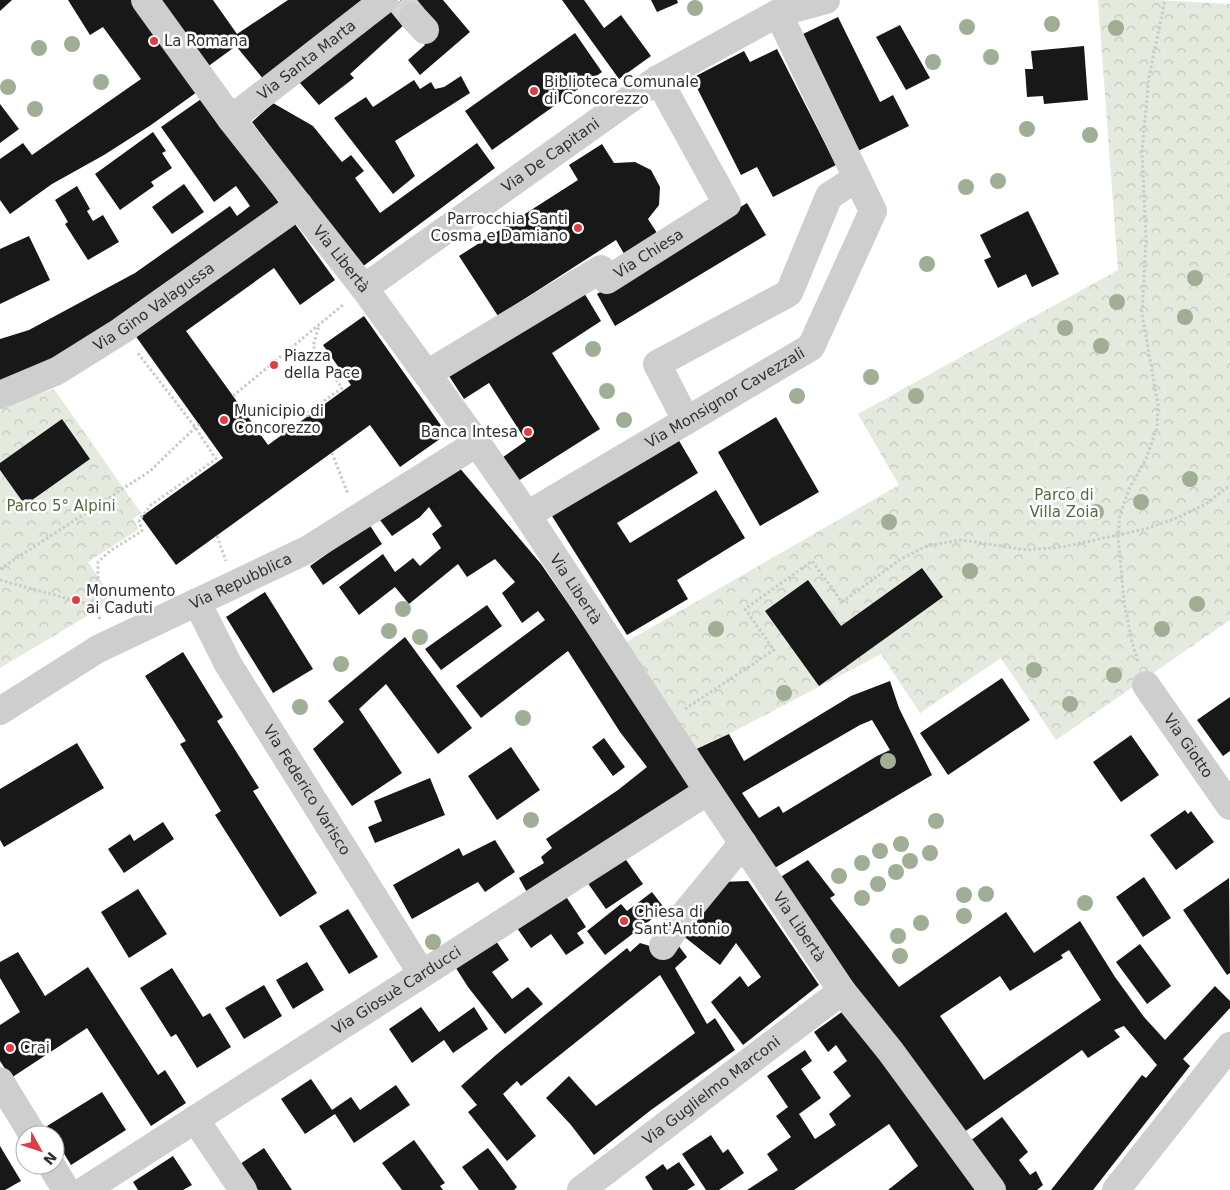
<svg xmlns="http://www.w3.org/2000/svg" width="1230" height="1190" viewBox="0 0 1230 1190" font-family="'DejaVu Sans',sans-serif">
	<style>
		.park { fill: url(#park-crowns) }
		.building { fill: #181818; fill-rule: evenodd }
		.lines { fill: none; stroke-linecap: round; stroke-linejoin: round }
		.minor-tunnel { stroke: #d6d6d6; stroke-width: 28; stroke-dasharray: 28 14; stroke-linecap: butt }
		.path { stroke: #cbcbcb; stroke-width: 3; stroke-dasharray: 2.5 2.5; stroke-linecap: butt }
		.minor { stroke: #cecece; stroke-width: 28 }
		.tree { fill: #a0ae95 }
		.poi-dot { fill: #df3d44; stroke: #fff; stroke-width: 2 }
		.labels { text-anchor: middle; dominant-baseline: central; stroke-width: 5; stroke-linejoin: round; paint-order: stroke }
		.poi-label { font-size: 15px; fill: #313131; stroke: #fff; text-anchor: start }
		.street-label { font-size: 15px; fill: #313131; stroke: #fff }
		.park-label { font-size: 15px; fill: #536c3f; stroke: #fff }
	</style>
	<defs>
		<pattern id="park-crowns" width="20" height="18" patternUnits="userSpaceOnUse" patternTransform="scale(1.25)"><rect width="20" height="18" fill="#e4eadd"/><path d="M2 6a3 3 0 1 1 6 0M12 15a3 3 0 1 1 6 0" fill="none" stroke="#c4c9be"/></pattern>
	</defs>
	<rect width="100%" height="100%" fill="#fff"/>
	<path class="park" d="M1098,0H1159L1230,4V620L1056,740L1001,658L920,713L881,654L729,734L690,752L621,645L899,485L858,414L1118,270Z
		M54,389L141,513L133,519L139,529L88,562L114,600L0,668V407Z"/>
	<path class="building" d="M0,0H12L0,11Z
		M68,0H133L197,92L151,125L104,155L52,184L10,214L0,200V159L23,143L32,155L141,79L103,27L90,35Z
		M156,0H213L237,34L288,0H374L264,80L236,46L203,70Z
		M401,0H443L470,32L420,75L408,60L425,45L406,23L350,74L354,78L319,105L294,76L348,36L364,33Z
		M562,0H584L604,28L621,15L651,56L619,79Z
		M651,0H677L678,3L657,12Z
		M838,17L880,102L893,95L909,126L858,151L801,35Z
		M900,25L930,78L906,90L876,37Z
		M575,33L602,72L492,150L465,111Z
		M1084,46L1088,100L1044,104L1043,96L1027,97L1025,69H1033L1031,51Z
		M777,49L836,165L773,197L757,167L741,175L692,78L744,51L750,62Z
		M461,76L470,93L395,141L415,176L393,194L334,118L366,97L373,107L414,80L420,89L431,82L435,89L444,87Z
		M204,97L284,210L85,345L0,385V339L29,330L135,273L230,206L237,216L250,206L236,186L214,202L161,127Z
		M273,103L313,126L342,162L351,155L364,171L355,178L380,213L477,143L495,168L362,267L252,122Z
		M0,104L19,129L0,143Z
		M153,132L166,151L162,153L172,168L151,182L154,186L120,210L95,174Z
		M602,144L614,163L635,162L651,170L660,187L659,205L648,219L659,236L626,257L616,240L498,316L459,256L578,180L569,165Z
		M184,184L204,212L172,234L152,207Z
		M77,186L90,209L87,211L93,221L103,215L119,242L88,260L65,224L68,222L55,200Z
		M747,203L766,235L615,326L597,294Z
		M1028,211L1059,274L1032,287L1026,274L998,288L984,260L991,257L980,235Z
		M290,217L335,280L300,305L274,268L186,331L233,396L268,445L351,385L323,345L364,316L447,434L400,467L370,425L176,565L141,517L223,458L132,331Z
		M29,236L50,280L0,304V249Z
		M583,291L601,321L552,353L600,429L518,481L503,457L526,441L489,383L464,399L449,376Z
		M776,417L819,492L760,526L718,452Z
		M62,419L90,459L25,505L0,470V463Z
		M678,439L698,473L617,523L630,543L716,490L745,538L677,580L688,599L627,635L552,516Z
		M458,466L541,564L694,786L529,896L519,878L544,863L541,857L552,848L546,839L618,790L647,767L620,732L568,651L481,718L456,686L545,620L538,611L522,623L502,593L515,582L495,559L467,577L458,564L409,604L395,587L359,615L339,587L383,554L395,572L413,558L420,566L441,548L432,534L442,526L429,507L420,517L392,536L380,520Z
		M369,524L382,544L323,585L310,566Z
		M922,568L943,597L819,686L765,611L808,580L841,626Z
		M265,592L313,669L273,693L226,617Z
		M487,605L502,626L441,670L425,649Z
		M405,637L472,728L438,754L386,684L359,709L402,773L352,806L313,749L344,722L328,701Z
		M183,652L223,717L217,721L259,788L253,791L317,893L280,917L215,815L221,811L180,744L186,741L145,676Z
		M1002,678L1030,720L948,775L920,733Z
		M890,681L899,708L932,775L768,872L690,752L729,734L744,761L851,696ZM872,720L890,750L877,756L783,813L779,806L759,818L742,793L860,725Z
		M1230,697V751L1223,756L1197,720Z
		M1131,735L1159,775L1121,802L1093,762Z
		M604,738L625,767L613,776L592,747Z
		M77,743L104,788L4,847L0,840V789Z
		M511,747L540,790L497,820L468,776Z
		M430,778L445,815L375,843L368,827L382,821L374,801Z
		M1185,810L1188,814L1191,811L1214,842L1176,870L1150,835Z
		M163,822L174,839L124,873L108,849L130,834L134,841Z
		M495,840L515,872L485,892L478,882L412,919L393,885L459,848L463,856Z
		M624,857L643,884L606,909L587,882Z
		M808,860L835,895L830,898L899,987L1006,912L1034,953L1080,921L1115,977L1144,1017L1165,1040L1215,986L1230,1001V1008L1183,1059L1190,1066L1093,1190H1051L1142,1075L1146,1078L1157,1065L1124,1026L1114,1030L1120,1037L1088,1058L1082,1050L960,1135L774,881ZM1069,950L1101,1000L984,1080L940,1016L1000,976L1010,991L1063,958L1061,955Z
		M1144,877L1171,918L1143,937L1116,897Z
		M1229,878L1230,973L1227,975L1183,910Z
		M748,881L819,985L743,1045L711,1002L740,976L748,987L761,977L736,943L720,965L682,935L720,882Z
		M138,889L167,934L129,958L101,912Z
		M652,892L665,909L605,955L587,931L621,904L627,911Z
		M565,895L586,927L577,933L584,943L566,955L551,934L531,948L517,928Z
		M348,909L378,957L349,974L319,926Z
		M494,938L509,960L492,972L512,999L528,987L543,1004L505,1034L468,987L454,965Z
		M675,941L687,957L675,968L707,1024L715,1018L735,1050L651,1110L594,1155L571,1125L546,1098L569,1076L596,1106L695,1033L660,975L521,1086L517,1081L503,1094L536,1136L507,1161L468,1112L477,1105L461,1086L496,1055L627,948L630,952L640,943L666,951Z
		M1140,944L1171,986L1147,1004L1116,962Z
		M18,952L45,996L88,967L158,1075L165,1070L186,1103L151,1126L87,1028L11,1078L0,1061V1025L20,1012L0,978V962Z
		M307,962L324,990L293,1009L276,980Z
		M172,968L203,1017L210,1013L231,1047L197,1068L176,1034L171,1037L140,988Z
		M264,985L282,1016L244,1039L225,1008Z
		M421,1007L439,1032L474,1007L488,1029L453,1053L444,1040L412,1063L389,1029Z
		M846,1009L975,1190H888L918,1166L889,1124L794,1190H747L778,1170L767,1154L791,1137L776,1116L788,1107L767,1076L805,1050L812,1061L801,1069L821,1098L799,1114L815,1139L836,1125L829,1114L851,1096L833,1072L847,1061L836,1045L828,1052L814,1032Z
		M311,1079L332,1110L351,1097L360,1110L396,1085L410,1105L354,1143L335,1114L305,1134L281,1099Z
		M102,1092L126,1130L71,1165L55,1139V1135H53L47,1126Z
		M1002,1117L1028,1152L1019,1160L1030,1175L1036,1171L1043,1185L1037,1190H1000L966,1144Z
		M711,1135L723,1153L728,1149L744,1173L719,1190H706L682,1154Z
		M414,1140L445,1183L440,1186L443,1190H402L382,1163Z
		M0,1146L21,1181L5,1190H0Z
		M264,1148L292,1190H258L240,1164Z
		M488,1148L517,1187L514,1190H479L462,1167Z
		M173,1156L192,1185L183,1190H138L133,1182Z
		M679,1162L695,1185L687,1190H653L645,1177L663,1164L667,1170Z"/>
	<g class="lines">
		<path class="minor-tunnel" d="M400,1L413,17"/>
		<path class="path" d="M233,396L344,304
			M308,417L307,413L342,388L313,346L319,326
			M332,453L348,494
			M217,536L226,561
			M0,569L150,471L199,424
			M0,580L91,605
			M100,619L91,605L98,594V562L110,551L142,531L139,520L151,505L216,459L195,427L137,352
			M1138,661L1132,642L1124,602L1118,535L1120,515L1129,489L1146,459L1157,428L1158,405L1142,314L1146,239L1142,151L1149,77L1165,0
			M685,709L774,650L745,609L812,561L842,602L901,559L927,546L961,540L1027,550L1062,547L1146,529L1179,517L1206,504L1230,485"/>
		<g class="minor">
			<path id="s1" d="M145,0L231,119L364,288L477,443L527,515L708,791L842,991L891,1052L992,1190"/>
			<path d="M413,17L425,30"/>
			<path id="s2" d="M231,119L384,0"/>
			<path id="s3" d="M364,288L658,79L778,13L826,0"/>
			<path id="s4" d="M427,374L601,269L607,280L727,204L658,79"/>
			<path id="s5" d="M0,395L57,371L121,331L299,205"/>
			<path d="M686,420L657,364L789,293L829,196L857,178"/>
			<path id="s6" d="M527,515L811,347L873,211L778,13"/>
			<path id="s7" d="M197,602L228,664L422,974"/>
			<path id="s8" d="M1146,685L1230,806"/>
			<path id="s9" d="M0,711L98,649L307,550L477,443"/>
			<path d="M663,946L683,916L743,843"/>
			<path d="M0,1081L33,1135"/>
			<path d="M195,1119L243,1190"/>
			<path d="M51,1165L66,1190"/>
			<path id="s10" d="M85,1190L708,791"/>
			<path id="s11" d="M581,1190L842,991"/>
			<path d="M1116,1190L1230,1046"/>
		</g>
	</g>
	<g class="tree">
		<circle cx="695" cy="8" r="8"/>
		<circle cx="1052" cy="24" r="8"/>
		<circle cx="967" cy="27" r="8"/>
		<circle cx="1116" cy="28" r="8"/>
		<circle cx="72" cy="44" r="8"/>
		<circle cx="39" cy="48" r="8"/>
		<circle cx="991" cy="57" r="8"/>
		<circle cx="933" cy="62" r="8"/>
		<circle cx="101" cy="82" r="8"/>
		<circle cx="8" cy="87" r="8"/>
		<circle cx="35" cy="109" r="8"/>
		<circle cx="1027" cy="129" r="8"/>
		<circle cx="1090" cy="135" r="8"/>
		<circle cx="998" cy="181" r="8"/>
		<circle cx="966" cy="187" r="8"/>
		<circle cx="927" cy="264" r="8"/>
		<circle cx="1195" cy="278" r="8"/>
		<circle cx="1117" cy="302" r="8"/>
		<circle cx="1185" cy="317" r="8"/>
		<circle cx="1065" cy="328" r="8"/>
		<circle cx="1101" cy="346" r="8"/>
		<circle cx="593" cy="349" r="8"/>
		<circle cx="871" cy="377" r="8"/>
		<circle cx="607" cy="391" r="8"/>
		<circle cx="797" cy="396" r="8"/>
		<circle cx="916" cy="396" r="8"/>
		<circle cx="624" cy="420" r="8"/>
		<circle cx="1190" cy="479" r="8"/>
		<circle cx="1141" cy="502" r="8"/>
		<circle cx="1096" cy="512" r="8"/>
		<circle cx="889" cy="522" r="8"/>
		<circle cx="970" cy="571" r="8"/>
		<circle cx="1197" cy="604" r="8"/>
		<circle cx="403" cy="609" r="8"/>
		<circle cx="716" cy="629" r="8"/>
		<circle cx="1162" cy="629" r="8"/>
		<circle cx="389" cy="631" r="8"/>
		<circle cx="420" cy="637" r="8"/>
		<circle cx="341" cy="664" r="8"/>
		<circle cx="1034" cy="670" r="8"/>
		<circle cx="1114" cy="675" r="8"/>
		<circle cx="784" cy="693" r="8"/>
		<circle cx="1070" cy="704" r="8"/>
		<circle cx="300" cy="707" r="8"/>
		<circle cx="523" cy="718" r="8"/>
		<circle cx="888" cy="761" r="8"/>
		<circle cx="531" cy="820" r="8"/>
		<circle cx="936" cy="821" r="8"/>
		<circle cx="901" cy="844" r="8"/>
		<circle cx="880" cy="851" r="8"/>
		<circle cx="930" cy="853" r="8"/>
		<circle cx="910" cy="861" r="8"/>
		<circle cx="862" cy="863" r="8"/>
		<circle cx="896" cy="872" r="8"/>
		<circle cx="839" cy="876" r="8"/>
		<circle cx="878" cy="884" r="8"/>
		<circle cx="986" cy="894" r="8"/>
		<circle cx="964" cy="895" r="8"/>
		<circle cx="862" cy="898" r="8"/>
		<circle cx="1085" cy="903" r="8"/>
		<circle cx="964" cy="916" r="8"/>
		<circle cx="921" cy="923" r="8"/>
		<circle cx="898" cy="936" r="8"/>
		<circle cx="433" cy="942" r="8"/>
		<circle cx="900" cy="956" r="8"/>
	</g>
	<g class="poi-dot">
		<circle cx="154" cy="41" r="5"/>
		<circle cx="534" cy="91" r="5"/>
		<circle cx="578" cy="228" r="5"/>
		<circle cx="274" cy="365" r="5"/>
		<circle cx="224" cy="420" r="5"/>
		<circle cx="528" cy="432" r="5"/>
		<circle cx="76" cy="600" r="5"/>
		<circle cx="624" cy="921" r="5"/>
		<circle cx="10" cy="1048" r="5"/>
	</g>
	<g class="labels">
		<g class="poi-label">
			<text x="164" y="41">La Romana</text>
			<text x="544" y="82">Biblioteca Comunale<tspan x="544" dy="17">di Concorezzo</tspan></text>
			<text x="568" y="219" text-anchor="end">Parrocchia Santi<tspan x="568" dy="17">Cosma e Damiano</tspan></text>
			<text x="284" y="356">Piazza<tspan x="284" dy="17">della Pace</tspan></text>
			<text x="234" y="411">Municipio di<tspan x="234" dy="17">Concorezzo</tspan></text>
			<text x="518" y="432" text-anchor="end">Banca Intesa</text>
			<text x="86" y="591">Monumento<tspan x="86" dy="17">ai Caduti</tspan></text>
			<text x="634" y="912">Chiesa di<tspan x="634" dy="17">Sant'Antonio</tspan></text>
			<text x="20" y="1048">Crai</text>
		</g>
		<g class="street-label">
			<text stroke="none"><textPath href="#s2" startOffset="96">Via Santa Marta</textPath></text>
			<text stroke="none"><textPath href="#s3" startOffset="229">Via De Capitani</textPath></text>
			<text stroke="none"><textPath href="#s4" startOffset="265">Via Chiesa</textPath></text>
			<text stroke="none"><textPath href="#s1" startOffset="325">Via Libertà</textPath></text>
			<text stroke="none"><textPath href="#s5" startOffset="178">Via Gino Valagussa</textPath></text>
			<text stroke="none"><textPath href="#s6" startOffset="230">Via Monsignor Cavezzali</textPath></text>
			<text stroke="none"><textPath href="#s9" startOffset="274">Via Repubblica</textPath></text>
			<text stroke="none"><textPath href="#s1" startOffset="730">Via Libertà</textPath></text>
			<text stroke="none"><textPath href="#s8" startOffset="74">Via Giotto</textPath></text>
			<text stroke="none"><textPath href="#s7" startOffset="218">Via Federico Varisco</textPath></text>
			<text stroke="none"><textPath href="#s1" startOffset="1135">Via Libertà</textPath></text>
			<text stroke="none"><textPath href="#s10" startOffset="370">Via Giosuè Carducci</textPath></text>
			<text stroke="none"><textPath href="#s11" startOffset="164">Via Guglielmo Marconi</textPath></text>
		</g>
		<g class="park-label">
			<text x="1064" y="495">Parco di<tspan x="1064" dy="17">Villa Zoia</tspan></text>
			<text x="61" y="506">Parco 5° Alpini</text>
		</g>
	</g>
	<g transform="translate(40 1150) rotate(130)"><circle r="24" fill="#ffffff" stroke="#adadad"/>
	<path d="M0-4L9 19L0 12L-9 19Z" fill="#df3d44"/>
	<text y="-8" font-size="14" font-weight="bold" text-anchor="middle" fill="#313131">N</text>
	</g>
</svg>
